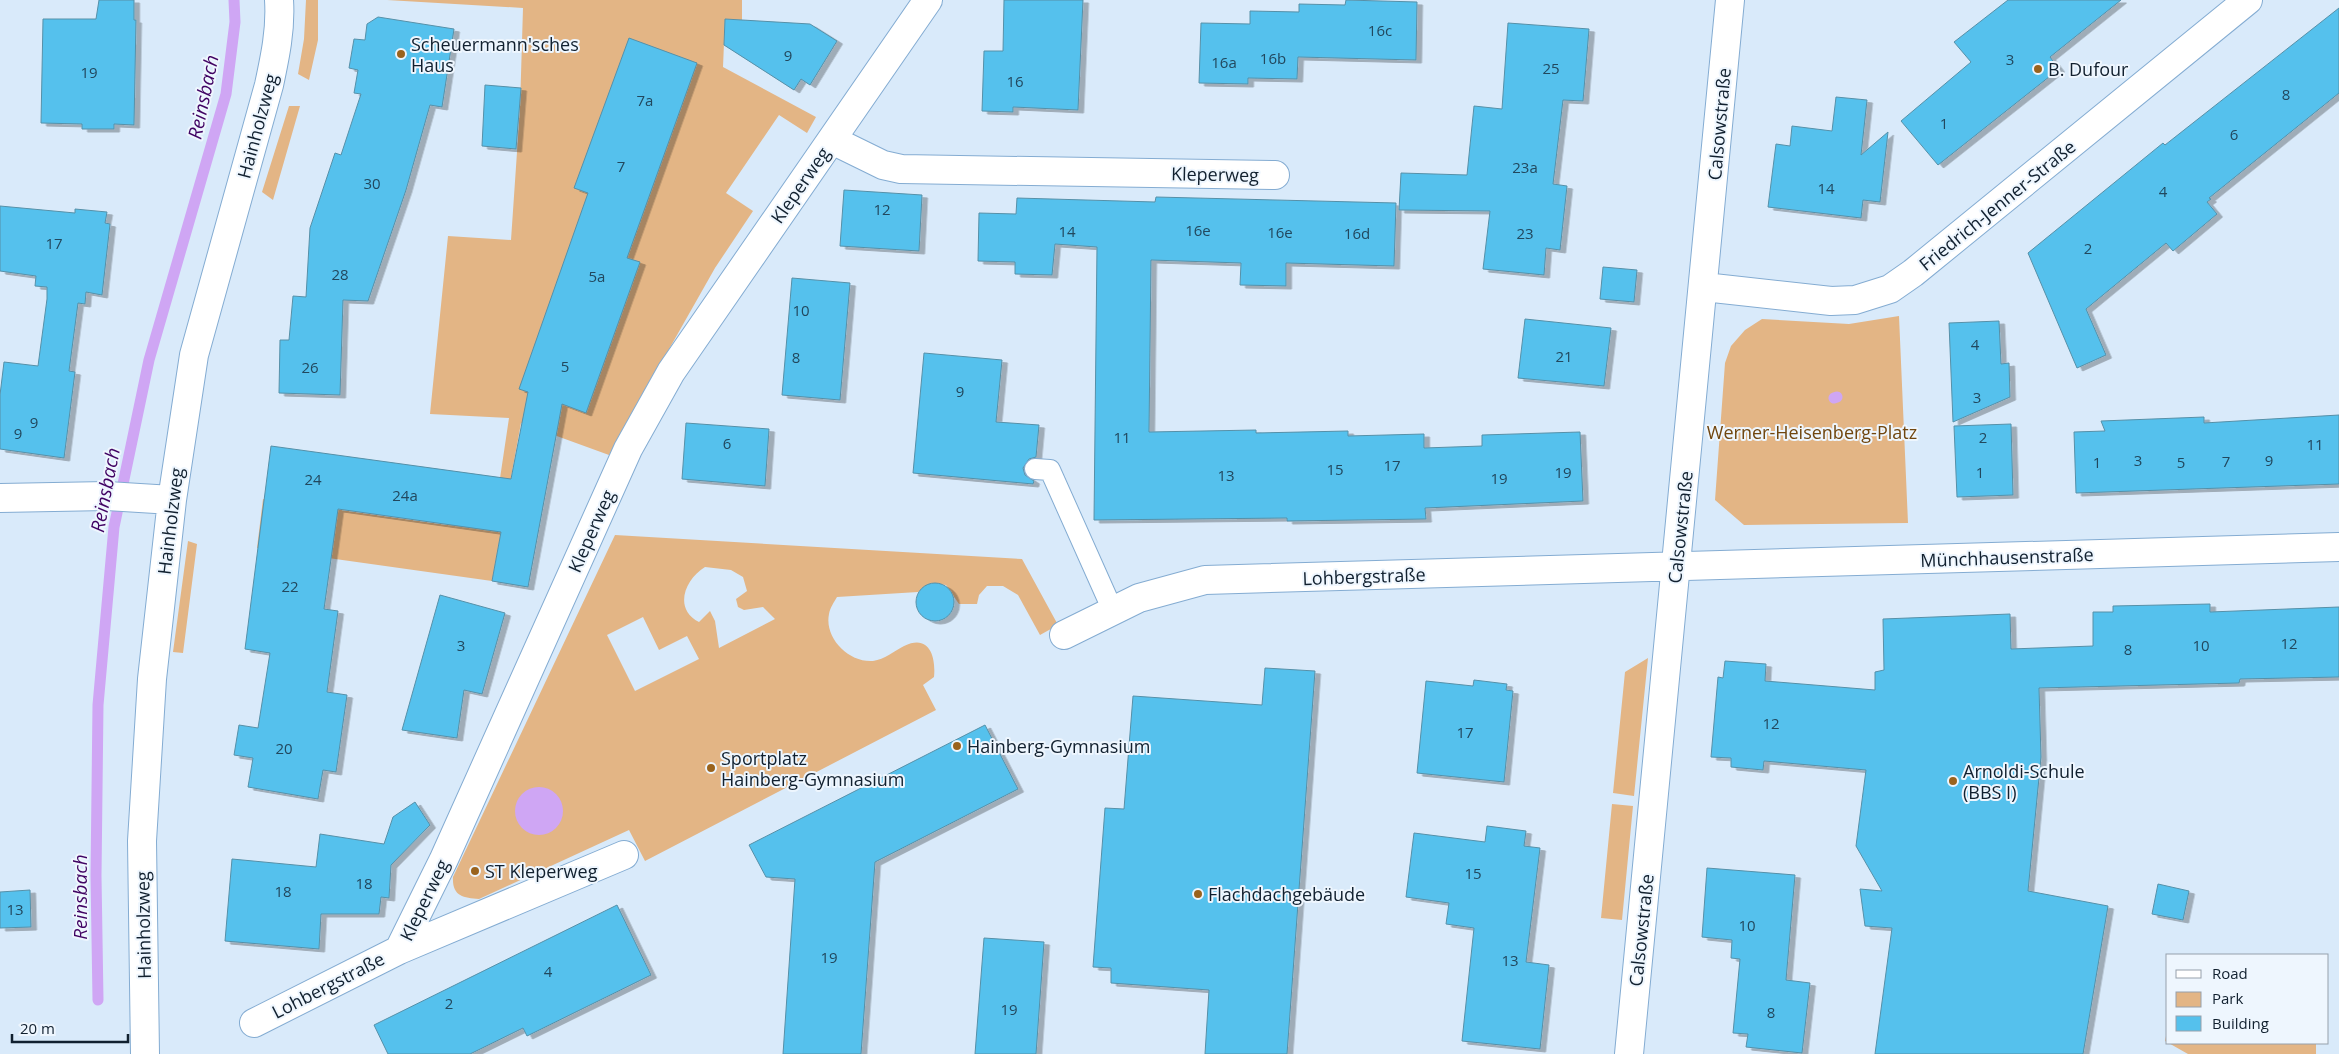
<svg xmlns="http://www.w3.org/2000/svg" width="2339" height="1054" viewBox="0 0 2339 1054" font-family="'Open Sans',sans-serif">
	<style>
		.green { fill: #e3b585; fill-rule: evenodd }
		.water { fill: #cfa6f4 }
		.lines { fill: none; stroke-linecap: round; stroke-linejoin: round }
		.stream { stroke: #cfa6f4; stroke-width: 11 }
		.building { fill: #55c1ed; stroke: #5690a8; filter: url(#shadow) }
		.lane-casing { stroke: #84acd2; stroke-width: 22 }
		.street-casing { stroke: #84acd2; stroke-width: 30 }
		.lane { stroke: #fff; stroke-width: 20 }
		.street { stroke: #fff; stroke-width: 28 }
		.poi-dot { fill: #9a631d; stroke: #eef6fe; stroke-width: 2 }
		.labels { text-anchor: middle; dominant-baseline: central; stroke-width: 4; stroke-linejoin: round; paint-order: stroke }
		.number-label { font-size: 15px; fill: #22485e }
		.poi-label { font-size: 18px; fill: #11202f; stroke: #eef6fe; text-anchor: start }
		.street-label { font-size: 18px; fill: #11202f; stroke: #eef6fe }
		.park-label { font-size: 18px; fill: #70460f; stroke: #eef6fe }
		.water-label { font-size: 19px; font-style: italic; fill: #400363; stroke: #eef6fe }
	</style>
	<defs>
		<filter id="shadow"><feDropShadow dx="5.5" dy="3" stdDeviation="0" flood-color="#0004"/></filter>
	</defs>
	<rect width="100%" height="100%" fill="#d9eafa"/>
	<path class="green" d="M306,0H318V40L309,80L298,74L304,39Z
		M387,0H742V20L725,19L723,67L816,117L807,133L779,115L726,193L753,211L715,268L609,455L521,423L492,581L257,548L263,499L447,525L453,479L499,485L509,418L430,414L448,236L511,240L520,108L523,8Z
		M289,106H300L273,200L262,192Z
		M1899,316L1908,523L1744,525L1715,500L1725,363L1731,346L1745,330L1762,319L1849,324Z
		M615,535L1022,559L1058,625L1040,635L1018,595L1003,586H987L979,595L977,604H959L946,585L931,583L918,592L837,597C834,602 830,608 829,614C824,638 849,663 873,661C885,659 893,652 904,646C930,633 936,658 934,677L923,685L936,710L645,861L629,830L479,899C463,898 452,896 453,877ZM705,567L731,570L743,577L747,591L736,599L738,607L744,610L763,607L775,619L719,648L715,621L710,611L699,622C673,609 685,579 705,567ZM643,617L659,650L687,636L699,659L635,691L607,635Z
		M188,541L197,544L183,653L173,652Z
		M1648,658L1634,796L1613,793L1625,672Z
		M1612,804L1633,806L1622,920L1601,918Z
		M2168,1026V1043H2316V1054H2188L2165,1041Z"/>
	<path class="water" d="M515 811a24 24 0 1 1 48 0a24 24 0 1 1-48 0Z"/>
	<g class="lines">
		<path class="stream" d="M1834,398L1837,397
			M98,1000L96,876L98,705L114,527L149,360L226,94L235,22L234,0"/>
	</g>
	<path class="building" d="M99,0H134V20H136L134,125L114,124V129H82V124L41,123L43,19H96Z
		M1004,0H1083L1078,110L1013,107V112L982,111L984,51H1003Z
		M1346,0L1417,2L1416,60L1298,57L1297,79L1248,78V84L1199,83L1201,23L1250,24V11L1299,12V4L1345,5Z
		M2008,0H2121L2050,57L2059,69L1938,165L1901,121L1971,62L1954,42Z
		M2339,8V93L2209,198L2211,199L2207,202L2217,214L2173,251L2166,243L2086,309L2106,355L2077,368L2028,253L2163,143L2165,145Z
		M378,17L454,29L442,107L430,105L406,190L368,301L343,300L340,395L279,393L280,340H289L293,296L306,297L310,228L335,153L341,155L361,94L354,93L358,70L349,68L354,39L365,40L367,24Z
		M725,19L810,24L837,41L810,85L801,79L794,90L724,45Z
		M1508,23L1589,29L1583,101L1563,100L1553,184L1567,186L1560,250L1546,248L1544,275L1483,269L1490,211L1399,210L1401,173L1467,175L1474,106L1502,109Z
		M629,38L697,63L627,258L640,262L586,413L562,404L528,587L492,581L501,532L338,509L324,609L338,611L327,692L347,695L336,772L323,770L318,799L248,787L253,758L234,755L239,725L258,728L270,653L245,649L271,446L511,479L528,392L519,389L588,193L574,188Z
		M485,85L521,88L516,149L482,146Z
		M1836,97L1867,100L1861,155L1888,132L1880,202L1863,200L1861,218L1768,207L1776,144L1790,146L1792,126L1832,131Z
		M844,190L922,195L919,251L840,246Z
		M1156,197L1396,203L1394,266L1286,263V286L1240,285L1241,263L1151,260L1149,432L1256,430V433L1348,431V436L1424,434V448L1482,446V435L1580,432L1583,501L1425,508L1426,519L1287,521V518L1094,520L1097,247L1055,244L1052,275L1015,274V262L978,261L979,213L1016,214L1017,198L1155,202Z
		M0,206L75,213V209L107,212L105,223L110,224L102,295L86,292L85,304L78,303L69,371L75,372L64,458L0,449V395L4,362L38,366L47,299V287L35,286L36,276L0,271Z
		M1603,267L1637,270L1634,302L1600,299Z
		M792,278L850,283L840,400L782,395Z
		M1525,319L1611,328L1604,386L1518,378Z
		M1999,321L2001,364L2009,363L2010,397L1953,422L1949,323Z
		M924,353L1002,360L996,422L1039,425L1036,457L1029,459L1023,468L1025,475L1034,481L1033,484L913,473Z
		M2339,415V484L2076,493L2074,432L2105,431L2101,421L2204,417V423Z
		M686,423L769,429L765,486L682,479Z
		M2011,424L2013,495L1957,497L1954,426Z
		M916 602a19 19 0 1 1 38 0a19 19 0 1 1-38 0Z
		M440,595L505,613L482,694L464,690L457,738L402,730Z
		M2210,604V612L2339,607V677L2240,679L2239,683L2039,688L2041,757L2028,891L2108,906L2083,1054H1875L1892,928L1865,926L1860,889L1882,891L1856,846L1866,770L1764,761L1763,770L1731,767V758L1711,757L1718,677L1723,678L1725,661L1766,664L1765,681L1875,690V672L1884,670L1883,619L2010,614L2011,649L2093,646V612H2113V606Z
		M1265,668L1315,671L1287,1054H1205L1209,990L1111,983V968L1093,967L1105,808L1124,809L1133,696L1262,705Z
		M1474,680L1507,684L1506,690L1513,691L1504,782L1417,773L1426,681L1473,686Z
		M985,725L1018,789L875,862L861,1054H783L795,879L766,877L749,845Z
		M415,802L430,825L391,865L389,898L381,897L379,914H321L319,949L225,941L232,859L316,867L320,834L384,844L393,817Z
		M1487,826L1526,831L1524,846L1540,848L1526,962L1549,965L1540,1049L1462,1041L1474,928L1446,924L1449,903L1406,897L1414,833L1485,842Z
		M1707,868L1795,875L1786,980L1810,983L1802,1053L1746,1047L1748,1034L1733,1033L1740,959L1731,958L1732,940L1702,937Z
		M2158,884L2189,891L2183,920L2152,914Z
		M30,890L31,927L0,928V892Z
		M617,905L651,975L527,1036L523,1028L470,1054H388L374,1025Z
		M984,938L1044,942L1036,1054H975Z"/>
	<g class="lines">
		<g class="lane-casing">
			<path id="lane" d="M1035,469L1050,470L1113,611"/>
		</g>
		<g class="street-casing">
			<path id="street" d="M832,140L883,165L901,169L1275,175
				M1704,287L1831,301L1855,300L1890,289L1913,273L2248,0
				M0,498L107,496L172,500
				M1064,635L1139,598L1205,580L2339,547
				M399,950L444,859L628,449L671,372L928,0
				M254,1023L399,950L624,855
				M145,1054L142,841L152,679L172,500L194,355L269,85C275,57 281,29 279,0
				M1629,1054L1730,0"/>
		</g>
		<use href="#lane" class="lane"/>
		<use href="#street" class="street"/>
	</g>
	<g class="poi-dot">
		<circle cx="401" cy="54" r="5"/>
		<circle cx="2038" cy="69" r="5"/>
		<circle cx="957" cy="746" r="5"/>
		<circle cx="711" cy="768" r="5"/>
		<circle cx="1953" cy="781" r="5"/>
		<circle cx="475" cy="871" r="5"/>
		<circle cx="1198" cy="894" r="5"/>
	</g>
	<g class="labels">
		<g class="number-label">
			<text x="1380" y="30">16c</text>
			<text x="788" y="55">9</text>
			<text x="1273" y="58">16b</text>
			<text x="2010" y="59">3</text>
			<text x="1224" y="62">16a</text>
			<text x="1551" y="68">25</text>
			<text x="89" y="72">19</text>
			<text x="1015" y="81">16</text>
			<text x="2286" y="94">8</text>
			<text x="645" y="100">7a</text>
			<text x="1944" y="123">1</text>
			<text x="2234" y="134">6</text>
			<text x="621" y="166">7</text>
			<text x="1525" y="167">23a</text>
			<text x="372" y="183">30</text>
			<text x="1826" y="188">14</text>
			<text x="2163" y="191">4</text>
			<text x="882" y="209">12</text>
			<text x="1198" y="230">16e</text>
			<text x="1067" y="231">14</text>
			<text x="1280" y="232">16e</text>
			<text x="1357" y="233">16d</text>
			<text x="1525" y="233">23</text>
			<text x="54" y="243">17</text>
			<text x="2088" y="248">2</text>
			<text x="340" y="274">28</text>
			<text x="597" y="276">5a</text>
			<text x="801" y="310">10</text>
			<text x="1975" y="344">4</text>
			<text x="1564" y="356">21</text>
			<text x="796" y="357">8</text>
			<text x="565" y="366">5</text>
			<text x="310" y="367">26</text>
			<text x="960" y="391">9</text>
			<text x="1977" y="397">3</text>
			<text x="34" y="422">9</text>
			<text x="18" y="433">9</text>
			<text x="1122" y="437">11</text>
			<text x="1983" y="437">2</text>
			<text x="727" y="443">6</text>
			<text x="2315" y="444">11</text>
			<text x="2138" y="460">3</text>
			<text x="2269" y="460">9</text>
			<text x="2226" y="461">7</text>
			<text x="2097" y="462">1</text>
			<text x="2181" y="462">5</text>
			<text x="1392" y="465">17</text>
			<text x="1335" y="469">15</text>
			<text x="1563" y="472">19</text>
			<text x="1980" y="472">1</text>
			<text x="1226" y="475">13</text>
			<text x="1499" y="478">19</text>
			<text x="313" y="479">24</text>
			<text x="405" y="495">24a</text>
			<text x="290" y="586">22</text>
			<text x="2289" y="643">12</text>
			<text x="461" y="645">3</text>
			<text x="2201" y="645">10</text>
			<text x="2128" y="649">8</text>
			<text x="1771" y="723">12</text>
			<text x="1465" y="732">17</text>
			<text x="284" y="748">20</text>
			<text x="1473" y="873">15</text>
			<text x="364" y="883">18</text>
			<text x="283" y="891">18</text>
			<text x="15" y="909">13</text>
			<text x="1747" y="925">10</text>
			<text x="829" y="957">19</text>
			<text x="1510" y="960">13</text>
			<text x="548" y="971">4</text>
			<text x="449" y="1003">2</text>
			<text x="1009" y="1009">19</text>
			<text x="1771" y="1012">8</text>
		</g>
		<g class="poi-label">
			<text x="411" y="44">Scheuermann'sches<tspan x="411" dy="21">Haus</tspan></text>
			<text x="2048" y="69">B. Dufour</text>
			<text x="967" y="746">Hainberg-Gymnasium</text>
			<text x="721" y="758">Sportplatz<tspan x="721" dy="21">Hainberg-Gymnasium</tspan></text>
			<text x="1963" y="771">Arnoldi-Schule<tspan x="1963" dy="21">(BBS I)</tspan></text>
			<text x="485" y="871">ST Kleperweg</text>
			<text x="1208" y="894">Flachdachgebäude</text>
		</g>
		<g class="street-label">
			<text transform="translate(1719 124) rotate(-85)">Calsowstraße</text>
			<text transform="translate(257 126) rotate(-75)">Hainholzweg</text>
			<text transform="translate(1215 174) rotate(1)">Kleperweg</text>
			<text transform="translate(800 185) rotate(-55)">Kleperweg</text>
			<text transform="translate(1997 205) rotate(-39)">Friedrich-Jenner-Straße</text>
			<text transform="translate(170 521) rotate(-83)">Hainholzweg</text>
			<text transform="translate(1680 527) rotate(-84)">Calsowstraße</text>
			<text transform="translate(591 531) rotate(-66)">Kleperweg</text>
			<text transform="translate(2007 557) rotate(-2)">Münchhausenstraße</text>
			<text transform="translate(1364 576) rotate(-2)">Lohbergstraße</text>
			<text transform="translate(424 900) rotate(-64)">Kleperweg</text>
			<text transform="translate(143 925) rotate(-91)">Hainholzweg</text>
			<text transform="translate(1641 930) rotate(-84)">Calsowstraße</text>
			<text transform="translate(328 985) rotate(-27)">Lohbergstraße</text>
		</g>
		<g class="park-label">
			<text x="1812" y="432">Werner-Heisenberg-Platz</text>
		</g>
		<g class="water-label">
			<text transform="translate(203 97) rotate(-78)">Reinsbach</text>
			<text transform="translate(105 490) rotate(-79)">Reinsbach</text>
			<text transform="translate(80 897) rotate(-90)">Reinsbach</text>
		</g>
	</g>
	<rect x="2166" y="954" width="162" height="90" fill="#eef6fe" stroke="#96a0ab"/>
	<rect x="2176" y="970" width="25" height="8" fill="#ffffff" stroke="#96a0ab"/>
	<text x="2212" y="979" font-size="15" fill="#11202f">Road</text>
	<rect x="2176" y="992" width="25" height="15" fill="#e3b585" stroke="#96a0ab"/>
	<text x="2212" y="1004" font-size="15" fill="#11202f">Park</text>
	<rect x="2176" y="1016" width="25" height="15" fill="#55c1ed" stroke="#96a0ab"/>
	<text x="2212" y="1029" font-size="15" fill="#11202f">Building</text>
	<path d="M12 1034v8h116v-8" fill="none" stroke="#11202f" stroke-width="2.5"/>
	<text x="20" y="1034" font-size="15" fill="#11202f" stroke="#eef6fe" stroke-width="4" paint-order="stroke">20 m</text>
</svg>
